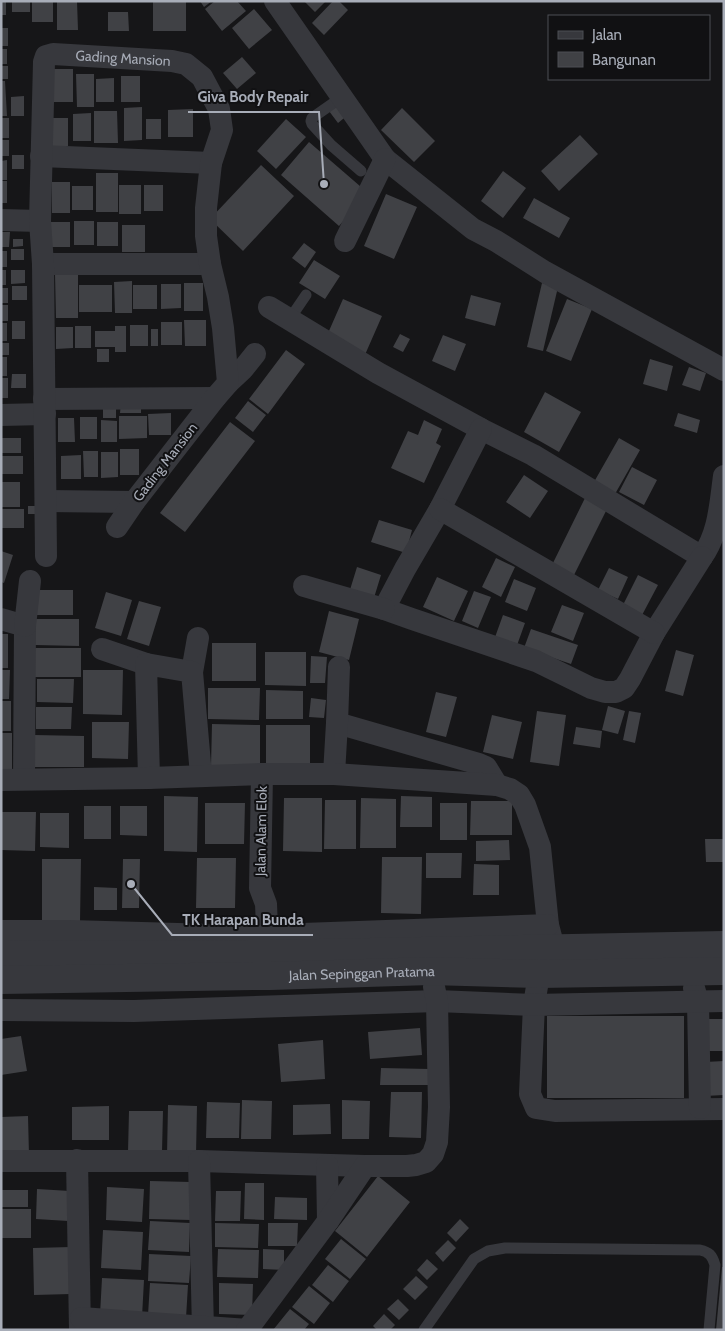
<svg xmlns="http://www.w3.org/2000/svg" width="725" height="1331" viewBox="0 0 725 1331" font-family="Cabin,sans-serif">
	<style>
		.building { fill: #404145 }
		.lines { fill: none; stroke-linecap: round; stroke-linejoin: round }
		.service { stroke: #37383d; stroke-width: 11 }
		.minor { stroke: #37383d; stroke-width: 22 }
		.tertiary { stroke: #37383d; stroke-width: 28 }
		.labels { text-anchor: middle; dominant-baseline: central; stroke-width: 4; stroke-linejoin: round; paint-order: stroke }
		.street-label { font-size: 14px; fill: #a8adb8; stroke: #111113 }
		.leader { fill: none; stroke: #a8adb8; stroke-width: 2 }
		.callout-dot { fill: #a8adb8; stroke: #111113; stroke-width: 2 }
		.callout-label { font-size: 15px; text-anchor: middle; font-weight: bold; fill: #a8adb8; stroke: #111113; stroke-width: 4; stroke-linejoin: round; paint-order: stroke }
	</style>
	<rect width="100%" height="100%" fill="#161618"/>
	<path class="building" d="M1,1H6V15H1Z
		M12,1H30V12H12Z
		M32,1H53V22H32Z
		M57,1H77L78,30H57Z
		M153,1H186V31H153Z
		M200,1H212L204,7Z
		M215,1H237L246,11L222,31L205,9Z
		M304,1H326L315,12Z
		M333,1H339L348,10L324,35L312,23Z
		M254,9L272,30L249,49L232,28Z
		M108,12H128L129,31H108Z
		M1,28H8V46H1Z
		M1,49H7V64H1Z
		M242,57L256,73L237,89L223,73Z
		M1,66H8V79H1Z
		M51,69H73V102H52Z
		M76,74H94V107H77Z
		M121,76H140V102H121Z
		M114,78V102H96V79Z
		M1,81H5L7,116H1Z
		M24,96V116H11V97Z
		M341,102L349,114L338,123L329,111Z
		M142,107V140L124,141V108Z
		M402,108L435,141L414,162L381,130Z
		M193,109V137H168V110Z
		M94,111H117L118,143H94Z
		M91,113V141H73V114Z
		M1,118H9V138H1Z
		M45,118H68V146L46,147Z
		M146,119H161V139H146Z
		M286,119L306,137L276,169L257,151Z
		M580,135L598,154L559,191L541,171Z
		M1,140H9V156H1Z
		M309,142L368,193L339,226L281,175Z
		M12,155H24V169H12Z
		M7,160V180H1V161Z
		M261,165L294,196L243,251L210,219Z
		M503,171L526,188L503,218L481,201Z
		M96,173H118V212H96Z
		M1,181H7V203H1Z
		M52,182H70V213H52Z
		M119,185H141V214H119Z
		M144,185H163V211H144Z
		M72,186H93V210H72Z
		M386,194L417,207L394,259L364,246Z
		M534,198L570,218L559,238L523,218Z
		M74,221H94V245H74Z
		M45,222H70V247H45Z
		M97,222H118V246H97Z
		M122,225H145V252H122Z
		M1,232H10L9,247H1Z
		M13,239H23V246L13,247Z
		M304,243L316,252L305,268L292,258Z
		M11,249H24V260H11Z
		M1,251H7V267H1Z
		M314,260L340,276L325,299L299,283Z
		M1,270H6V285H1Z
		M11,270H25V283L11,284Z
		M55,274H78V318H56Z
		M132,281V313H115L114,282Z
		M184,283H203V311H184Z
		M542,283L558,287L543,351L527,347Z
		M161,284H181V308L161,309Z
		M79,285H112V312H79Z
		M133,285H157V309H133Z
		M12,286H27V300H12Z
		M1,288H8V303H1Z
		M471,295L501,303L495,326L465,318Z
		M343,299L382,316L364,357L325,340Z
		M567,299L592,309L571,361L546,351Z
		M1,305H8V321H1Z
		M184,320H206V346H185Z
		M12,321H25V339H12Z
		M161,322H182V345H161Z
		M1,323H7V341H1Z
		M130,325H148V346H130Z
		M75,326H91V348H75Z
		M115,326H126V352H115V347H95V331H115Z
		M56,327H73V348L56,349Z
		M151,329H158V346H151Z
		M400,334L410,339L403,352L393,347Z
		M443,335L466,344L455,371L432,361Z
		M1,343H9V355H1Z
		M97,349H109V362H97Z
		M286,350L305,364L268,414L249,399Z
		M1,357H7V376H1Z
		M650,359L673,366L667,391L643,384Z
		M689,367L706,373L700,391L682,385Z
		M12,374H26V388H11Z
		M1,378H8V398H1Z
		M545,392L581,412L559,452L524,432Z
		M248,401L266,415L253,432L235,418Z
		M103,403H116V418H103Z
		M121,403H141V413H120Z
		M171,413V435H149L148,414Z
		M678,413L700,420L697,433L674,426Z
		M119,416H147V438L119,439Z
		M80,417H97V439H80Z
		M58,418H74L75,442H58Z
		M101,420L117,421V442H101Z
		M424,420L442,429L436,443L441,446L424,483L391,468L408,431L418,435Z
		M230,422L255,441L185,532L160,513Z
		M1,438H21V453H1Z
		M619,438L640,450L615,494L594,482Z
		M120,449H139V475H120Z
		M83,451H98V477H84Z
		M101,452H118V477L101,478Z
		M81,455V479H61V456Z
		M1,456H23V474H1Z
		M632,467L657,480L644,505L619,492Z
		M524,475L548,491L530,518L506,502Z
		M1,482H20V507H1Z
		M585,498L607,509L574,575L552,565Z
		M28,506H39V514H28Z
		M1,509H24V528H1Z
		M379,520L412,530L406,553L371,542Z
		M1,551L13,555L4,583L1,582Z
		M496,558L515,567L501,597L482,587Z
		M357,567L381,575L373,601L349,593Z
		M609,568L628,577L618,599L598,590Z
		M638,575L658,585L641,617L622,607Z
		M437,577L468,591L454,621L423,607Z
		M514,579L536,588L527,611L505,602Z
		M35,590H73V615H35Z
		M474,591L491,597L478,628L462,621Z
		M106,592L132,600L121,636L95,628Z
		M139,601L161,607L149,646L127,639Z
		M562,605L584,613L573,641L551,632Z
		M329,611L359,619L349,660L319,652Z
		M503,615L525,623L516,648L494,640Z
		M35,619H79V646L35,645Z
		M531,629L578,645L571,664L524,648Z
		M1,634H8V668H1Z
		M212,643H256V681H212Z
		M35,648H81V677H35Z
		M676,650L694,655L683,696L665,691Z
		M265,652H306V686L265,685Z
		M311,656L327,657L325,683H310Z
		M1,670H10L9,699H1Z
		M83,670H123L122,715L83,714Z
		M37,679H74L73,703L37,702Z
		M208,688H260L259,720L208,719Z
		M266,690L303,691V719H266Z
		M436,692L457,697L446,737L426,732Z
		M311,698L326,700L324,718L309,717Z
		M1,701H11V731H1Z
		M608,706L625,711L618,734L602,730Z
		M36,707H72L71,729H36Z
		M537,711L566,715L559,766L530,762Z
		M629,711L641,713L635,743L623,740Z
		M492,715L522,722L513,759L483,752Z
		M92,722H129L128,759L92,758Z
		M212,724L260,725V766H211Z
		M266,725H310V765L266,764Z
		M576,727L602,731L600,748L573,744Z
		M1,733H12V770H1Z
		M34,735L84,736V767H34Z
		M164,796L198,797L197,852L164,851Z
		M401,796L432,797V827H400Z
		M284,798H322V852L283,851Z
		M361,798L396,799V848H360Z
		M325,800H356V849H324Z
		M471,801H512V835H470Z
		M205,803H245L244,844H205Z
		M440,803H467V840H440Z
		M84,806H111V839H84Z
		M120,806H147V836L120,835Z
		M2,812H36L35,851L1,850Z
		M40,813H69V848L40,847Z
		M705,839H724V862H706Z
		M509,840L510,860L476,861V841Z
		M426,853H462L461,878H426Z
		M382,857H422L421,914L381,913Z
		M197,858H236L235,908H196Z
		M42,859H81L80,922L42,921Z
		M123,859H140L139,908H122Z
		M474,864L499,865V895H473Z
		M94,887L117,888V910H94Z
		M547,1016H684V1098H547Z
		M709,1019H724V1051H709Z
		M420,1028L422,1055L370,1059L368,1032Z
		M21,1036L27,1071L1,1075V1039Z
		M323,1040L325,1079L281,1082L278,1044Z
		M724,1061V1095L705,1096V1062Z
		M381,1068L430,1069V1085H380Z
		M391,1092H422L421,1138L389,1137Z
		M242,1100L272,1101L271,1139H241Z
		M342,1100L370,1101L369,1139H342Z
		M207,1102L240,1103L239,1138H206Z
		M330,1104L331,1134L293,1135V1105Z
		M168,1105L197,1106L196,1155H167Z
		M109,1106V1140H72V1107Z
		M129,1111H163L162,1152H128Z
		M28,1116L29,1155L1,1156V1117Z
		M378,1176L410,1202L367,1257L335,1231Z
		M150,1181L191,1182V1220L149,1219Z
		M245,1183H264V1220L244,1219Z
		M107,1187L144,1189L142,1222L106,1220Z
		M37,1189L70,1191L68,1221L36,1219Z
		M1,1190H28V1207H1Z
		M216,1191H241L240,1221H215Z
		M275,1197L307,1198V1220L274,1219Z
		M1,1209H31V1238H1Z
		M460,1219L469,1228L456,1242L447,1233Z
		M150,1221L190,1223L189,1252L148,1250Z
		M215,1223L259,1224L258,1248L215,1247Z
		M268,1223H298L297,1246H268Z
		M103,1230L143,1232L141,1270L101,1268Z
		M341,1239L366,1259L350,1279L325,1259Z
		M448,1240L456,1248L443,1262L435,1253Z
		M71,1247V1294L34,1295L33,1248Z
		M218,1249L259,1250L258,1278L217,1277Z
		M263,1249L284,1250V1270L263,1269Z
		M149,1254L191,1256L189,1283L148,1281Z
		M427,1259L438,1269L427,1280L417,1270Z
		M328,1265L349,1281L333,1302L312,1285Z
		M722,1267H724V1330H716Z
		M416,1276L428,1287L415,1300L403,1289Z
		M102,1278L144,1280L142,1317L100,1315Z
		M150,1283L188,1285L186,1318L148,1315Z
		M219,1283L253,1284L252,1315L219,1314Z
		M309,1286L330,1303L314,1324L292,1307Z
		M398,1299L409,1310L399,1320L387,1309Z
		M290,1309L309,1324L304,1330H273Z
		M384,1314L395,1325L390,1330H377L373,1326Z"/>
	<g class="lines">
		<path class="service" d="M342,97L312,118L311,121L312,124L331,145L361,171
			M289,320L306,295
			M424,1330L474,1259L488,1251L505,1248L700,1250C709,1252 712,1255 715,1265L709,1330"/>
		<g class="minor">
			<path d="M275,1L385,159L473,229L496,241L545,272L724,370"/>
			<path d="M41,156L211,163"/>
			<path d="M1,220L40,221"/>
			<path d="M345,241L385,159"/>
			<path d="M43,264H210"/>
			<path d="M269,307L378,373L481,429L533,455L702,557C719,533 720,505 724,476"/>
			<path d="M228,383L243,369L255,354"/>
			<path d="M44,399L215,398"/>
			<path d="M1,415L45,414"/>
			<path d="M481,429L440,509L405,569L384,609L412,619L536,661L591,688L605,692H616L624,688L630,679L654,633L702,557"/>
			<path d="M46,501L134,502"/>
			<path d="M440,509L654,633"/>
			<path id="s1" d="M46,556L43,264L40,221L44,62L46,56L53,54L172,61L186,64L202,77L219,109L222,130L211,163L206,208V236L210,264L218,297L223,328L228,383L215,398L134,502L117,527"/>
			<path d="M304,586L384,609"/>
			<path d="M1,619L25,626L24,779"/>
			<path d="M25,626L30,581"/>
			<path d="M102,649L146,664"/>
			<path d="M192,672L198,638"/>
			<path d="M337,723L479,764L486,767L497,785"/>
			<path d="M262,774L260,888L266,904L268,951"/>
			<path d="M334,774L337,723L339,667"/>
			<path d="M149,778L146,664L192,672L201,775"/>
			<path d="M1,780L149,778L262,774H334L497,785L510,789L519,795L525,805L540,847L548,925L554,948"/>
			<path d="M1,931H70L250,936L548,925"/>
			<path d="M539,974L534,1005L530,1094L536,1108L555,1111L724,1109"/>
			<path d="M694,988L698,1002L700,1108"/>
			<path d="M1,1010L134,1011L437,1001L534,1005L724,1001"/>
			<path d="M77,1160L80,1330"/>
			<path d="M1,1161H199L365,1166"/>
			<path d="M199,1161L203,1330"/>
			<path d="M327,1165L328,1221"/>
			<path d="M81,1318L248,1330"/>
			<path d="M247,1330L328,1221L365,1166H407L416,1165L426,1162L433,1154L437,1142L439,1107L437,1001L434,987"/>
		</g>
		<g class="tertiary">
			<path d="M1,955L268,954L724,945"/>
			<path id="s2" d="M1,980L253,976H270L430,971L539,974L724,971"/>
		</g>
	</g>
	<g class="labels">
		<g class="street-label">
			<text stroke="none"><textPath href="#s1" startOffset="578">Gading Mansion</textPath></text>
			<text transform="translate(165 462) rotate(-52)">Gading Mansion</text>
			<text transform="translate(261 831) rotate(-89)">Jalan Alam Elok</text>
			<text stroke="none"><textPath href="#s2" startOffset="361">Jalan Sepinggan Pratama</textPath></text>
		</g>
	</g>
	<path class="leader" d="M324 184L319 112H188M131 884L172 935H313"/>
	<g class="callout-dot">
		<circle cx="324" cy="184" r="5"/>
		<circle cx="131" cy="884" r="5"/>
	</g>
	<g class="callout-label">
		<text x="253" y="102">Giva Body Repair</text>
		<text x="243" y="925">TK Harapan Bunda</text>
	</g>
	<rect width="725" height="1331" fill="none" stroke="#a8adb8" stroke-width="5"/>
	<rect x="548" y="15" width="162" height="65" fill="#111113" stroke="#4d4f55"/>
	<rect x="558" y="31" width="25" height="8" fill="#37383d" stroke="#4d4f55"/>
	<text x="592" y="40" font-size="15" fill="#a8adb8">Jalan</text>
	<rect x="558" y="52" width="25" height="15" fill="#404145" stroke="#4d4f55"/>
	<text x="592" y="65" font-size="15" fill="#a8adb8">Bangunan</text>
</svg>
